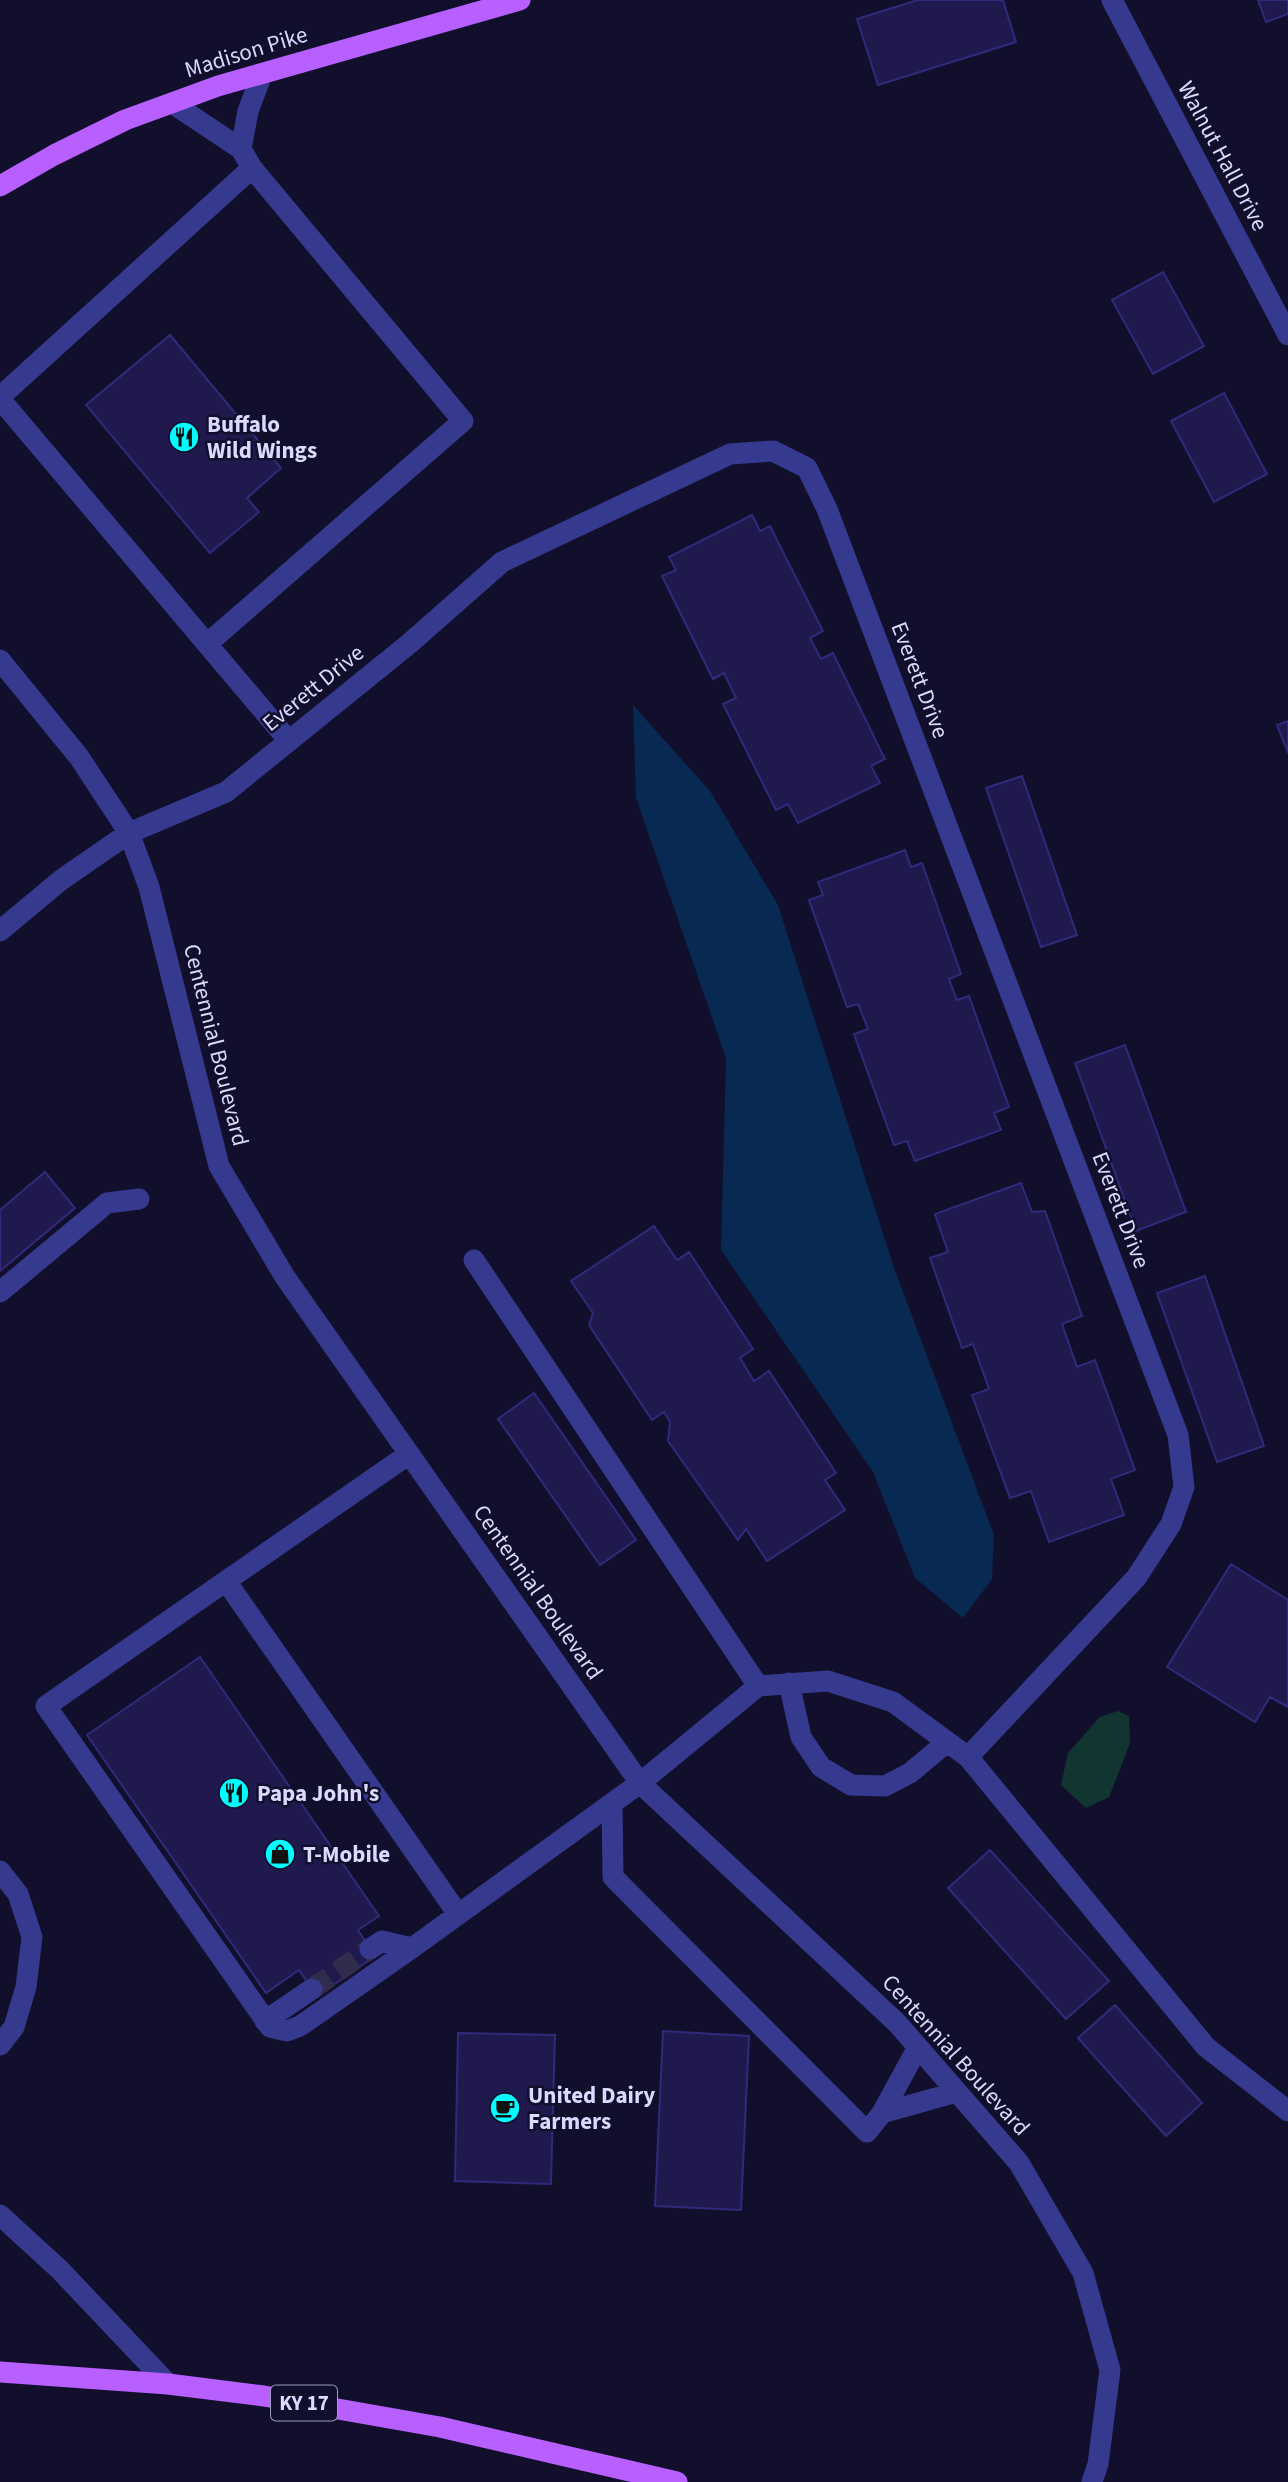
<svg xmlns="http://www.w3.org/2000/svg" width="1288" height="2482" viewBox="0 0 1288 2482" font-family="'Source Sans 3',sans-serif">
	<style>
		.green { fill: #113632 }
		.water { fill: #082951 }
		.building { fill: #20194e; stroke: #33297c; stroke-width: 2 }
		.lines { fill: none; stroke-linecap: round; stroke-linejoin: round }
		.minor-tunnel { stroke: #2f2d4b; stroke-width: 21; stroke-dasharray: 21 10; stroke-linecap: butt }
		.minor { stroke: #363a8e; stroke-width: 21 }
		.major { stroke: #b760ff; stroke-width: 21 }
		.labels { text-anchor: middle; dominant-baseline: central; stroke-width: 5; stroke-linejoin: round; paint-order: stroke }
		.shield { fill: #110f2b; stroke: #9e9cbf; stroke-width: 2 }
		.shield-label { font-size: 21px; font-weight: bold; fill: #dad9ff }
		.street-label { font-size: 23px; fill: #dad9ff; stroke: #110f2b }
		.poi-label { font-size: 23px; font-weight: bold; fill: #dad9ff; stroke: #110f2b; text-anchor: start }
	</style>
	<rect width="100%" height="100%" fill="#110f2b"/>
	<path class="green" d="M1118,1711L1129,1716L1130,1743L1109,1797L1086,1808L1061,1785L1068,1753L1100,1717Z"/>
	<path class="water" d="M633,705L710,791L778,905L894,1268L994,1535L992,1579L963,1618L915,1578L873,1472L721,1250L726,1058L636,798Z"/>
	<path class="building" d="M918,0H1003L1016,42L878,85L857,19Z
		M1258,0H1288V14L1266,22Z
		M1163,272L1204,346L1153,374L1112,300Z
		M170,335L281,468L247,498L259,512L210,553L86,405Z
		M1224,393L1267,474L1214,502L1171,421Z
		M752,515L760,531L770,526L823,631L810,638L821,659L833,653L885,759L871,766L880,783L798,823L788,804L776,810L723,704L736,698L724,673L713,679L662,576L676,570L669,557Z
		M1288,721V753L1277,725Z
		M1022,776L1077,935L1041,947L986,788Z
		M905,850L911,867L922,863L961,974L949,979L957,1000L969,996L1009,1107L994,1113L1001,1130L915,1161L907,1141L894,1145L854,1034L868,1029L858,1004L847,1007L809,900L823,895L818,882Z
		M1125,1045L1186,1212L1136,1231L1075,1063Z
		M45,1172L75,1208L0,1271V1210Z
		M1021,1183L1032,1212L1045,1211L1082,1316L1062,1324L1077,1367L1095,1360L1135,1470L1111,1479L1124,1515L1049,1542L1031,1491L1010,1498L972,1395L989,1389L973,1344L962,1348L930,1258L948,1252L935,1214Z
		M654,1226L677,1260L689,1252L753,1349L740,1358L754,1381L769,1371L836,1473L825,1480L845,1510L767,1561L746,1529L738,1540L668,1441L670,1422L664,1412L652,1420L589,1325L593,1313L571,1281Z
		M1205,1276L1264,1446L1217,1462L1157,1293Z
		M534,1393L636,1540L600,1565L498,1419Z
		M1231,1564L1288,1600V1707L1270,1697L1255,1722L1167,1667Z
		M200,1657L379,1916L358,1930L375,1956L317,1996L299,1970L266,1993L87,1735Z
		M990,1850L1109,1981L1066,2019L948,1888Z
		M1115,2005L1202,2103L1166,2136L1078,2038Z
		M663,2031L749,2036L741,2210L655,2206Z
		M458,2033L555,2035L551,2184L455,2181Z"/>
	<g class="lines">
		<path class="minor-tunnel" d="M312,1989L370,1949"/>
		<path class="minor" d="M1112,0L1288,335
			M172,103L241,149L252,168L463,421L207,644
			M241,149L248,111L262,74
			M0,397L252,168
			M0,399L289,741
			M0,660L79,757L129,833L149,887L219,1166L285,1277L640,1783L897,2023L1019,2163L1083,2273L1110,2370L1098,2464L1092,2482
			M0,931L61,880L129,833L226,792L410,643L502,562L730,454L773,451L807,468L827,509L1178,1435L1184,1487L1171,1524L1136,1578L968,1757
			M474,1260L758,1686
			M0,1292L107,1203L139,1199
			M409,1454L46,1706L270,2027L287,2031L300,2026L412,1948L640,1783L758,1686L828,1681L893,1702L968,1757L1206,2047L1288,2111
			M226,1581L458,1914
			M789,1683L801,1737L821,1767L851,1785L885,1786L910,1773L947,1742
			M612,1803L613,1877L867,2132L882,2113L918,2047
			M0,1871L18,1894L32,1937L26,1987L14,2027L0,2045
			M370,1949L382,1941L412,1948
			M265,2021L312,1989
			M882,2113L957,2092
			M0,2215L60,2270L168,2384"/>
		<path class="major" d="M0,186L54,155L125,120L218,86L520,0
			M0,2372L168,2384L264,2396L440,2427L677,2482"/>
	</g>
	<defs>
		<g id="restaurant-disc" transform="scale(1.575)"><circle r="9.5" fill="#05faff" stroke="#110f2b"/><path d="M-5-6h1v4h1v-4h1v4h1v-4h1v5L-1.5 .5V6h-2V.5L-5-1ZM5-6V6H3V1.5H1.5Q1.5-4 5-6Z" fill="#111"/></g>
		<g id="shop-disc" transform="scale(1.575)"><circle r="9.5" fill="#05faff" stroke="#110f2b"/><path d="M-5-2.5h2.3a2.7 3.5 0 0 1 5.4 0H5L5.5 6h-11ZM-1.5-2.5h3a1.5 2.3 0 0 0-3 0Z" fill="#111"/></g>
		<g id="cafe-disc" transform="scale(1.575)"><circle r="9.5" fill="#05faff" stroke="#110f2b"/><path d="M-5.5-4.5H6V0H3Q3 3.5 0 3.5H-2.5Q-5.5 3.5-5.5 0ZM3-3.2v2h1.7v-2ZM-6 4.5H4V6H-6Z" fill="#111"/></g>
	</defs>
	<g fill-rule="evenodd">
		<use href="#restaurant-disc" x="184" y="437"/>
		<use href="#restaurant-disc" x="234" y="1793"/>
		<use href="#shop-disc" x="280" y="1854"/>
		<use href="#cafe-disc" x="505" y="2108"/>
	</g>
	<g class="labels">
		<rect class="shield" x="271" y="2385.5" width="66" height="35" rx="5"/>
		<g class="shield-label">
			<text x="304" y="2403">KY 17</text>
		</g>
		<g class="street-label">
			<text transform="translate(246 52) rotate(-17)">Madison Pike</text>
			<text transform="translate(1223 156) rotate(62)">Walnut Hall Drive</text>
			<text transform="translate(920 680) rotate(69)">Everett Drive</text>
			<text transform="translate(313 688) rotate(-39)">Everett Drive</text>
			<text transform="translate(216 1045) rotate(76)">Centennial Boulevard</text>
			<text transform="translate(1121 1210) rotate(69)">Everett Drive</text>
			<text transform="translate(538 1592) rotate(55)">Centennial Boulevard</text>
			<text transform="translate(956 2055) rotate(48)">Centennial Boulevard</text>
		</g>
		<g class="poi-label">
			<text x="207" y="424">Buffalo<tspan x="207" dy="26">Wild Wings</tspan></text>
			<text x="257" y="1793">Papa John's</text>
			<text x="303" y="1854">T-Mobile</text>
			<text x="528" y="2095">United Dairy<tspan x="528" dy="26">Farmers</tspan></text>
		</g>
	</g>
</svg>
